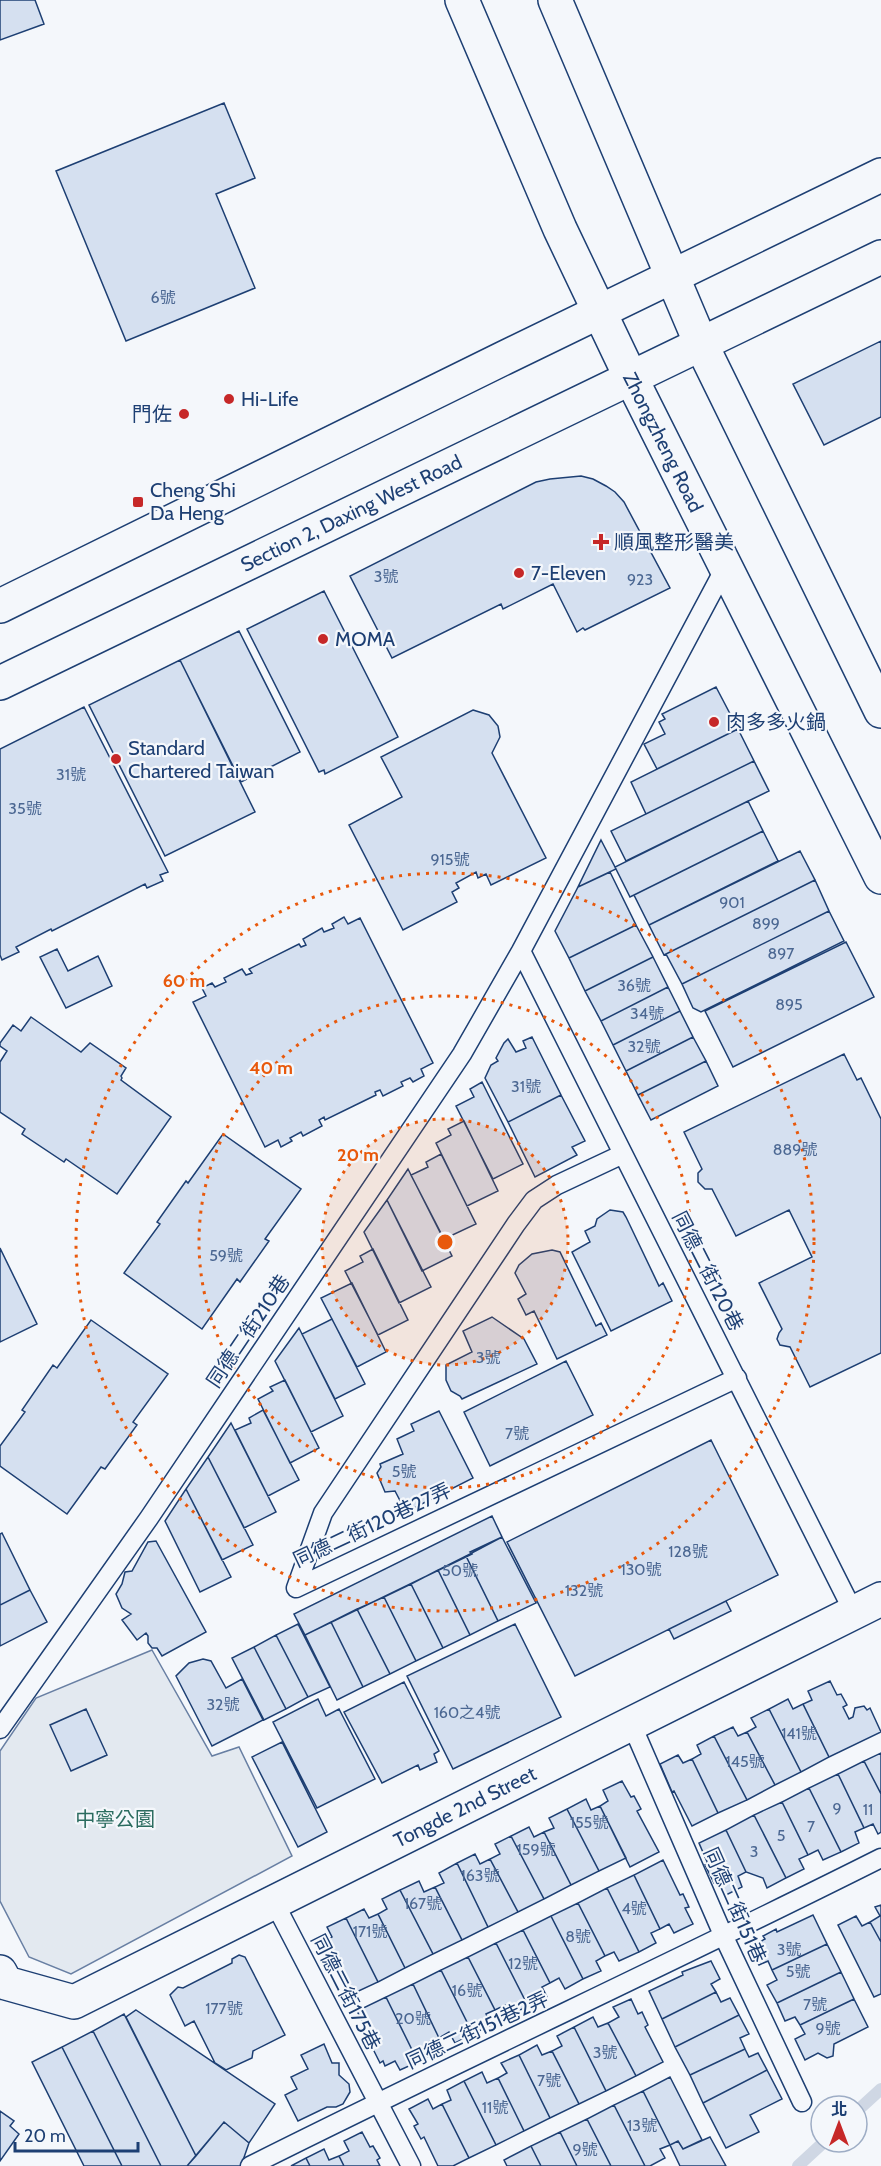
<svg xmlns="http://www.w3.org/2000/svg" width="881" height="2166" viewBox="0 0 881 2166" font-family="Cabin,'Noto Sans TC',sans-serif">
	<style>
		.green { fill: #e3e9f0; stroke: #687fa3; stroke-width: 1.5 }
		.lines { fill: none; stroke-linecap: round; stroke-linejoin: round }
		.stream { stroke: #cfd7e4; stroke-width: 12 }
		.building { fill: #d5e0f0; stroke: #1d3f73; stroke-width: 1.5 }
		.service-casing { stroke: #1d3f73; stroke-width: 21 }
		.minor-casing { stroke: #1d3f73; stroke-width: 36 }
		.tertiary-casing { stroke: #1d3f73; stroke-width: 36 }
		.service { stroke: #f4f7fb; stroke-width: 18 }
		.minor { stroke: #f4f7fb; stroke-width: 33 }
		.tertiary { stroke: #f4f7fb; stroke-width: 33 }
		.ring { fill: none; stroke: #e8590c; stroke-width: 3; stroke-dasharray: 3 6 }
		.poi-dot { fill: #c62828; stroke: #f4f7fb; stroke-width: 2 }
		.labels { text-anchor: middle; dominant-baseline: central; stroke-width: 4.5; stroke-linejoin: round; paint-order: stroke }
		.number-label { font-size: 16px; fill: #4b6792 }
		.poi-label { font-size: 20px; fill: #1d3f73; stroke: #f4f7fb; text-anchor: start }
		.street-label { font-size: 20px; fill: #1d3f73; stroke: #f4f7fb }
		.park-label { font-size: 20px; fill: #2c6c60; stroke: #f4f7fb }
		.centre { fill: #e8590c; stroke: #f4f7fb; stroke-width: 3 }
		.ring-label { font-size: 18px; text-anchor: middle; font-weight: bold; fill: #e8590c; stroke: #f4f7fb; stroke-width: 4.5; stroke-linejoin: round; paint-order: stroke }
	</style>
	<rect width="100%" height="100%" fill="#f4f7fb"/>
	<path class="green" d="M152,1650L212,1756L239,1747L292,1856L71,1974L29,1957L0,1901V1751L36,1698Z"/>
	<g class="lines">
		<path class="stream" d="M857,2111L881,2089
			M798,2166L824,2142"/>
	</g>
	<path class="building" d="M0,0H35L44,24L0,40Z
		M224,103L255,178L216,194L255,288L126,341L56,171Z
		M881,341V417L824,445L793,384Z
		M581,476L593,479L606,486L615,492L624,502L670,588L585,630L583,628L577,632L553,584L503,609L501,604L392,658L350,576L536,482L550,479Z
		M324,591L398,737L325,774L324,770L319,772L247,629Z
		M239,631L300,752L241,782L180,660Z
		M180,660L255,812L165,856L89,705Z
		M716,687L738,729L657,769L644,744L665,734L659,722L665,719L662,714Z
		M84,707L168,872L160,875L163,881L147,888L145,884L52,931L51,929L16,947L19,952L2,960L0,955V749Z
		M473,710L489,715L498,726L500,737L492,753L546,858L491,885L486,874L478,878L476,872L456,883L459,888L452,892L457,902L403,930L349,825L402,797L381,757Z
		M738,729L754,761L646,814L631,782Z
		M754,761L769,791L626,861L611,831Z
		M748,801L763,831L630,897L615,867Z
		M763,831L778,861L649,925L634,895Z
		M601,840L616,869L578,887Z
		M800,851L815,880L664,955L649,925Z
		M610,872L636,925L569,958L555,931L578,887Z
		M815,880L829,911L682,984L666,954Z
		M829,911L844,941L701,1012L693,1008L682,984Z
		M344,917L348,924L360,918L433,1063L421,1069L424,1076L413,1082L410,1078L401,1082L403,1086L383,1096L380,1090L375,1092L376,1095L325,1120L324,1117L319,1120L322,1126L303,1136L301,1132L290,1138L292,1141L281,1147L278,1140L265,1147L193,1002L206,996L202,988L212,983L215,987L226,982L224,978L242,969L246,975L252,973L249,969L299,944L301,947L306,945L303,939L322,928L324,932L334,928L332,924Z
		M636,925L653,957L585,991L569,958Z
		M846,942L874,997L733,1067L705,1011Z
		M57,949L68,971L98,956L112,986L66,1008L40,957Z
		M653,957L668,987L601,1021L585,991Z
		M668,987L680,1011L613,1045L601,1021Z
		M680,1011L693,1037L626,1071L613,1045Z
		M31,1017L81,1052L90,1043L126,1068L121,1076L122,1078L121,1080L171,1117L117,1194L66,1159L64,1162L22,1134L25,1129L0,1112V1062L7,1051L0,1046V1043L13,1025L21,1031Z
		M532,1037L561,1095L508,1122L485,1078L491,1065L498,1061L496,1058L504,1043L508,1039L516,1052L526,1048L523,1041Z
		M693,1037L706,1061L638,1095L626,1071Z
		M844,1054L857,1080L861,1078L881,1119V1353L810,1387L790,1347L780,1345L777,1339L779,1333L782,1329L759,1283L812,1257L789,1210L736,1236L712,1189H705L698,1182V1173L702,1169L684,1132Z
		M706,1061L718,1086L651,1120L638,1095Z
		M482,1082L523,1164L493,1179L456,1106L474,1097L470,1089Z
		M561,1095L585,1141L572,1147L577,1155L535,1177L508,1122Z
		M464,1121L498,1191L467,1206L436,1143L451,1135L448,1129Z
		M223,1134L301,1189L265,1239L269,1241L240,1282L237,1279L202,1329L124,1273L160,1224L157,1222L186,1181L188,1183Z
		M441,1154L476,1224L444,1239L411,1175L428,1167L426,1162Z
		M408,1169L452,1256L422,1271L387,1200Z
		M387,1200L431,1287L399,1303L364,1232Z
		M610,1210L623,1212L626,1217L659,1286L663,1283L672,1301L611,1331L572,1252L590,1242L585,1231L595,1226L597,1219Z
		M0,1248L37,1324L0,1342Z
		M373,1249L408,1320L378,1335L345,1271L363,1262L360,1256Z
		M552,1250L560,1252L596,1326L601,1323L607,1335L557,1359L534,1311L526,1315L518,1299L526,1294L515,1273L519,1265L532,1254Z
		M352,1283L386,1352L357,1367L321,1298Z
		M492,1317L524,1339L537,1364L462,1399L460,1396L451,1391L446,1380V1365L472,1352L463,1331Z
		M332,1319L365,1384L335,1399L302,1334Z
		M91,1320L168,1374L133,1422L137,1425L105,1469L101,1467L67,1514L0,1466V1446L25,1412L22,1410L53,1365L57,1368Z
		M299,1328L343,1416L311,1432L275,1361Z
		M566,1361L593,1415L490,1466L464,1412Z
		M285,1380L319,1448L290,1463L258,1399L273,1391L270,1387Z
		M263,1410L299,1480L268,1496L235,1430L251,1423L249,1418Z
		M439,1411L473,1478L406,1512L395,1491L385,1492L377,1473L381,1467L380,1464L403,1454L397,1439L414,1431L411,1424Z
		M231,1423L276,1512L244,1528L208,1457Z
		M711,1440L778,1575L575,1676L507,1542Z
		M208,1457L253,1545L222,1560L186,1489Z
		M186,1489L231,1577L200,1592L165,1521Z
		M492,1516L502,1537L470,1552L472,1554L305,1635L294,1614Z
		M2,1533L30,1590L0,1605V1534Z
		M502,1537L536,1603L498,1621L466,1556Z
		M156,1541L206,1632L162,1656L157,1648H152L148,1643V1636L146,1633L137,1640L122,1620L131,1614L122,1608L116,1594L122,1584L125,1572L132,1571L148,1542Z
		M466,1556L498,1621L470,1635L438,1570Z
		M438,1570L470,1635L443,1648L411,1584Z
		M411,1584L443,1648L416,1661L384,1597Z
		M30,1590L47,1622L0,1646V1605Z
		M384,1597L416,1661L390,1674L357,1609Z
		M726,1601L731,1611L674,1639L669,1629Z
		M357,1609L390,1674L363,1687L331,1622Z
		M331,1622L363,1687L337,1700L305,1635Z
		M298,1624L330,1687L308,1697L276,1635Z
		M515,1624L561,1717L453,1769L407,1676Z
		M276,1635L308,1697L286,1709L254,1647Z
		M254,1647L286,1709L264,1720L232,1658Z
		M203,1659L211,1661L226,1688L242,1679L263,1720L212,1746L176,1676L189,1663Z
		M830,1681L837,1695L841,1694L847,1705L843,1707L849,1719L853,1717L855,1708L864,1706L867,1710L870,1708L881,1732L829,1757L803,1704L812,1700L808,1691Z
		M404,1682L439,1751L434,1754L437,1762L420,1770L418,1765L382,1783L344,1712Z
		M318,1699L326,1716L339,1709L375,1779L317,1808L273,1722Z
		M788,1699L793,1709L803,1704L829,1757L801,1772L769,1709Z
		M86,1709L107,1755L71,1771L50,1725Z
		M769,1709L801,1772L775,1785L747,1732L756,1727L751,1718Z
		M733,1727L738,1736L747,1732L775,1785L747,1800L714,1736Z
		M714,1736L747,1800L718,1813L692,1759L701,1754L697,1745Z
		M282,1742L327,1832L298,1847L252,1757Z
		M881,1753V1794L864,1761Z
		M678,1755L683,1763L692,1759L718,1813L692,1826L674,1791L672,1792L660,1764Z
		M864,1761L881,1794V1832L878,1834L873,1824L864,1828L838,1774Z
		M838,1774L864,1828L855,1832L859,1843L841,1852L809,1788Z
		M622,1781L631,1797L634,1796L641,1809L637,1811L659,1852L630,1867L600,1806L608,1801L603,1790Z
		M809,1788L841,1852L823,1860L818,1850L808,1855L782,1802Z
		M586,1799L591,1810L600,1806L626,1858L599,1871L567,1809Z
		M782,1802L808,1855L799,1859L804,1869L786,1878L754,1815Z
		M567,1809L599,1871L571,1885L544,1832L554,1828L549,1818Z
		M754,1815L786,1878L767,1888L763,1878L746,1872L726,1830Z
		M529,1827L534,1837L544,1832L571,1885L544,1899L511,1836Z
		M726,1830L746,1872L738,1876L742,1887L724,1896L717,1882L714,1883L705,1865L708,1864L699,1843Z
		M511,1836L544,1899L518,1912L490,1859L500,1854L495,1844Z
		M475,1854L480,1864L490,1859L518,1912L488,1927L457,1863Z
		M663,1860L680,1895L683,1894L689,1907L685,1908L693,1924L674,1933L669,1924L660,1929L634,1875Z
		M457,1863L488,1927L462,1940L435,1887L444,1883L439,1873Z
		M634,1875L660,1929L651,1933L656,1943L639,1952L607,1888Z
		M419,1881L424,1892L435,1887L462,1940L433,1954L400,1890Z
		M607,1888L639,1952L619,1961L614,1952L605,1956L578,1903Z
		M400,1890L433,1954L405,1968L378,1914L387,1909L382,1899Z
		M578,1903L605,1956L596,1961L601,1971L583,1979L551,1916Z
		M881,1905V1942L870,1922L880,1916L875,1907Z
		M364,1909L369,1918L378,1914L405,1968L378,1982L346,1918Z
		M813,1915L827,1944L772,1970L768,1961L759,1965L750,1947L765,1939L763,1936L776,1929L777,1932Z
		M551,1916L583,1979L565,1989L559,1978L550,1983L523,1930Z
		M856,1916L862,1926L870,1922L881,1942V1994L874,1997L838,1925Z
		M346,1918L378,1982L350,1995L322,1942L332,1937L327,1927Z
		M523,1930L550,1983L542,1987L547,1997L528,2006L496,1943Z
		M496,1943L528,2006L509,2016L505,2005L495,2010L468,1957Z
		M827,1944L841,1972L777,2003L767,1985L777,1980L772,1970Z
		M239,1955L245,1957L285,2035L253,2051L252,2058L226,2070L215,2063L194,2021L185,2026L170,1995L178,1987L183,1988L232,1963V1959Z
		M468,1957L495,2010L486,2014L491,2025L473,2034L441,1970Z
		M711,1961L720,1979L711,1984L716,1992L662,2019L649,1991L683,1975L682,1972Z
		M441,1970L473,2034L455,2043L449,2032L439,2038L413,1984Z
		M841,1972L854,1999L800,2025L795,2017L785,2021L777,2003Z
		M413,1984L439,2038L429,2042L435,2053L418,2062L386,1997Z
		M716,1992L721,2002L730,1998L739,2015L675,2047L662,2019Z
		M386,1997L418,2062L400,2070L395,2061L385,2066L383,2061L380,2063L372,2047L375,2046L357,2011Z
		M631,1999L638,2014L642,2012L648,2025L645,2027L663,2062L636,2076L608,2023L619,2017L613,2007Z
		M854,1999L868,2027L834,2044L833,2056L827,2058L818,2053L805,2060L795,2039L805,2034L800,2025Z
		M136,2010L275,2104L249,2143L224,2122L196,2156L126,2017Z
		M124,2014L196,2156L187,2166H161L93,2031Z
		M739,2015L749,2034L740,2038L745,2049L690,2075L675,2047Z
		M593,2017L598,2027L608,2023L636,2076L606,2091L574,2027Z
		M574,2027L606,2091L579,2104L552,2051L562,2046L557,2036Z
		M93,2031L161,2166H122L62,2047Z
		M324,2044L332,2063H339V2075L349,2084L350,2092L343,2104L336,2107H327L298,2121L285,2095L297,2089L291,2077L308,2069L301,2055Z
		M537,2045L542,2055L552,2051L579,2104L550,2118L519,2055Z
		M62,2047L122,2166H84L32,2062Z
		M745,2049L749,2057L758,2053L767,2070L703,2103L690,2075Z
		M519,2055L550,2118L524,2131L498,2078L507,2073L501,2063Z
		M767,2070L782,2099L750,2115L759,2132L726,2148L703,2103Z
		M482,2072L487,2083L498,2078L524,2131L496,2145L464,2081Z
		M670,2077L702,2140L683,2149L678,2141L670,2145L643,2091Z
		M464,2081L496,2145L469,2158L442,2104L451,2100L447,2090Z
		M643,2091L670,2145L660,2149L665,2158L650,2166H645L614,2105Z
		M428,2099L433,2109L442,2104L469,2158L453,2166H438L424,2137L421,2139L414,2126L418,2124L409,2109Z
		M614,2105L645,2166H611L587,2119Z
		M0,2111L14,2121L10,2126L19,2134L0,2161Z
		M587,2119L611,2166H577L560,2132Z
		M224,2122L249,2143L241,2166H187Z
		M362,2132L370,2147L373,2146L380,2158L377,2160L380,2166H344L339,2156L349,2151L344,2141Z
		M560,2132L577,2166H541L531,2146Z
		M710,2137L726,2166H680L670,2145L678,2141L683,2149Z
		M531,2146L541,2166H507L504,2160Z
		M324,2149L329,2160L339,2156L344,2166H310L306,2158Z
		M306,2158L310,2166H291Z"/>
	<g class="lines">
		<g class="service-casing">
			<path id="service" d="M521,951L854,1613
				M623,1154L557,1185L534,1200L516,1224L323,1513L296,1588L737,1378
				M631,1723L724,1937L802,2102
				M0,1729L149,1518L462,1054L521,951L726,566
				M274,1902L411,2166
				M250,2166C459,2061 672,1963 881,1858"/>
		</g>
		<g class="minor-casing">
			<g id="minor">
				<path id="s1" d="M0,1972L6,1983L74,2002L881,1599"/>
			</g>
		</g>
		<g class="tertiary-casing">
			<g id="tertiary">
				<path id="s2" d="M462,0L560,229L631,378L881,877"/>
				<path d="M555,0L701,344L881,711"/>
				<path d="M0,606L504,358L881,175"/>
				<path id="s3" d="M0,683L881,257"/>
			</g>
		</g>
		<use href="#service" class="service"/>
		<use href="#minor" class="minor"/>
		<use href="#tertiary" class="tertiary"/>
	</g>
	<circle cx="445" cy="1242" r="123" fill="#e8590c" fill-opacity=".12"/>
	<g class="ring">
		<circle cx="445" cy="1242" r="123"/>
		<circle cx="445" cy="1242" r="246"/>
		<circle cx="445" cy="1242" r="369"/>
	</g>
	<g class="poi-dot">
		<circle cx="229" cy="399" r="6"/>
		<circle cx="184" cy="414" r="6"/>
		<rect x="132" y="496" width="12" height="12" rx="3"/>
		<path d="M598 533h6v6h6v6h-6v6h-6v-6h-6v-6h6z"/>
		<circle cx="519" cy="573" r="6"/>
		<circle cx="323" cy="639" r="6"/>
		<circle cx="714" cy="722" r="6"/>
		<circle cx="116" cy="759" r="6"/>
	</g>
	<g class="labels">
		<g class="number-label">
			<text x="163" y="297">6號</text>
			<text x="386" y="576">3號</text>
			<text x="640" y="579">923</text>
			<text x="71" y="774">31號</text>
			<text x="25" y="808">35號</text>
			<text x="450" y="859">915號</text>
			<text x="732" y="902">901</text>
			<text x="766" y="923">899</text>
			<text x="781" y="953">897</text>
			<text x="634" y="985">36號</text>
			<text x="789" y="1004">895</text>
			<text x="647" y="1013">34號</text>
			<text x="644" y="1046">32號</text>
			<text x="526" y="1086">31號</text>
			<text x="795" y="1149">889號</text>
			<text x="226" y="1255">59號</text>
			<text x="488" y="1357">3號</text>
			<text x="517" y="1433">7號</text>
			<text x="404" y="1471">5號</text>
			<text x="688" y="1551">128號</text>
			<text x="641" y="1569">130號</text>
			<text x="460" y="1570">50號</text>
			<text x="584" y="1590">132號</text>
			<text x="223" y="1704">32號</text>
			<text x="467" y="1712">160之4號</text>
			<text x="799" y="1733">141號</text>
			<text x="745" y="1761">145號</text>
			<text x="837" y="1808">9</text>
			<text x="868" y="1809">11</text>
			<text x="589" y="1822">155號</text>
			<text x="811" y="1826">7</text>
			<text x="781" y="1835">5</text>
			<text x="536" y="1849">159號</text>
			<text x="754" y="1851">3</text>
			<text x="480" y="1875">163號</text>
			<text x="423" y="1903">167號</text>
			<text x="634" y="1908">4號</text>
			<text x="370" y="1931">171號</text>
			<text x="578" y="1936">8號</text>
			<text x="789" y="1949">3號</text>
			<text x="523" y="1963">12號</text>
			<text x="798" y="1971">5號</text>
			<text x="467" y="1990">16號</text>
			<text x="815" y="2004">7號</text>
			<text x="224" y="2008">177號</text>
			<text x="413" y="2018">20號</text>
			<text x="828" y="2028">9號</text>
			<text x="605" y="2052">3號</text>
			<text x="549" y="2080">7號</text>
			<text x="495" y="2107">11號</text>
			<text x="642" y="2125">13號</text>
			<text x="585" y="2149">9號</text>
		</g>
		<g class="poi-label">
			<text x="241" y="399">Hi-Life</text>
			<text x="172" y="414" text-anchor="end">門佐</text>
			<text x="150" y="490">Cheng Shi<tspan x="150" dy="23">Da Heng</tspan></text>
			<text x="614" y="542">順風整形醫美</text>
			<text x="531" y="573">7-Eleven</text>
			<text x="335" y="639">MOMA</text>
			<text x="726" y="722">肉多多火鍋</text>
			<text x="128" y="748">Standard<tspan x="128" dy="23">Chartered Taiwan</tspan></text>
		</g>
		<g class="street-label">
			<text stroke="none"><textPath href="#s2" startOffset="486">Zhongzheng Road</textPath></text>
			<text stroke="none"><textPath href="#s3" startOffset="390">Section 2, Daxing West Road</textPath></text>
			<text transform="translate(708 1271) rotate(63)">同德二街120巷</text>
			<text transform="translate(248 1331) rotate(-56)">同德二街210巷</text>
			<text transform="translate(372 1525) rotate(-25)">同德二街120巷27弄</text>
			<text stroke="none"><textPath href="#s1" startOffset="520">Tongde 2nd Street</textPath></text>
			<text transform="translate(735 1905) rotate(66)">同德二街151巷</text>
			<text transform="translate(346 1992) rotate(63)">同德二街175巷</text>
			<text transform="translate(477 2030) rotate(-25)">同德二街151巷2弄</text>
		</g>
		<g class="park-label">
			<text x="115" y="1819">中寧公園</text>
		</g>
	</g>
	<circle cx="445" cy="1242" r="9" class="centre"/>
	<g class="ring-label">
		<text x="184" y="987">60 m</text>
		<text x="271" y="1074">40 m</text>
		<text x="358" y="1161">20 m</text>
	</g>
	<g transform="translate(839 2124)"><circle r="28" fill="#f4f7fb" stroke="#9eadc5" stroke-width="1.5"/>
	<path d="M0-4.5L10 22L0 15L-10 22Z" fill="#c62828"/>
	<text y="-9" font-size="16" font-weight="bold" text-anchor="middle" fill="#1d3f73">北</text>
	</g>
	<path d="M15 2142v9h123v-9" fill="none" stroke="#1d3f73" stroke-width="3"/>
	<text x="24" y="2142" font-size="18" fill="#1d3f73" stroke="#f4f7fb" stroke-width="4.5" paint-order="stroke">20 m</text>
</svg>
